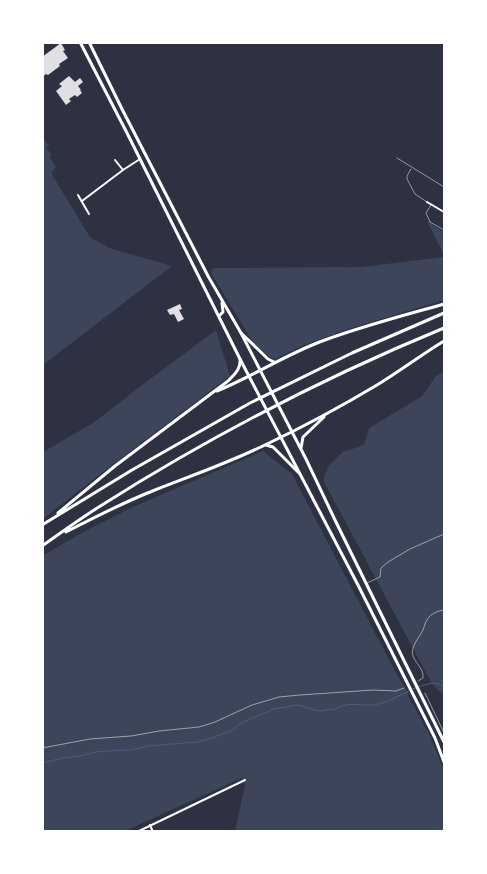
<svg xmlns="http://www.w3.org/2000/svg" width="487" height="874" viewBox="0 0 487 874" font-family="Raleway,sans-serif">
	<style>
		.green { fill: #3c4559 }
		.lines { fill: none; stroke-linecap: round; stroke-linejoin: round }
		.stream { stroke: #4f5d75; stroke-width: 1 }
		.building { fill: #e0e0e3 }
		.path { stroke: #fff; stroke-width: 0.5 }
		.service { stroke: #fff; stroke-width: 0.5 }
		.minor { stroke: #fff; stroke-width: 2 }
		.primary { stroke: #fff; stroke-width: 3 }
		.motorway { stroke: #fff; stroke-width: 3 }
	</style>
	<rect width="100%" height="100%" fill="#2d3142"/>
	<path class="green" d="M43,137L49,146L46,147L51,154L50,158L56,167L51,173L90,237L109,248L172,266L43,365Z
		M427,221L444,232V255Z
		M444,257V300L345,330L302,346L275,359L270,357L254,344L211,273L212,269L215,268L361,267Z
		M216,330L230,376C167,424 104,470 43,519V452L93,423L142,385Z
		M444,371V694L437,689L431,682L323,480L329,465L343,452L364,445L369,428L422,396L436,376Z
		M263,451L292,474L396,673L409,694L408,695L429,734L444,770V831H235L245,785L242,778L125,831L50,832L43,830L42,556L85,531L135,506Z"/>
	<g class="lines">
		<path class="stream" d="M413,689C423,686 435,679 444,687
			M42,763L63,758L80,756L96,752L119,750H131L148,746L197,742L209,739L231,731L243,722L274,709L297,705L302,706L311,709L321,711L330,709L334,710C345,701 360,706 372,705C385,704 398,696 409,691"/>
	</g>
	<path class="building" d="M61,43L65,50L63,51L68,58L59,64L60,66L48,75L46,74L42,77V57Z
		M69,76L75,82L80,78L83,82L78,86L81,90H80L82,93L77,97L75,95L69,99L71,101L66,105L56,91L62,86L59,84Z
		M180,304L182,309L179,310L184,319L178,322L174,314L170,315L167,310Z"/>
	<g class="lines">
		<path class="path" d="M418,681L423,678C424,669 416,664 413,656C410,647 419,638 423,630C425,625 426,619 430,616C434,612 439,611 444,610
			M425,693L444,733
			M42,748L90,739L131,736L159,731L199,727L215,722L252,705L279,697L300,695L373,690L396,691L404,688"/>
		<path class="service" d="M397,158L444,187
			M411,169L407,176V179L415,194L427,202
			M431,205L426,213L430,222L444,230
			M367,583L380,577L381,568L388,562L410,549L444,534"/>
		<path class="minor" d="M115,160L123,170
			M78,195L89,214
			M82,201L123,170L140,159
			M427,202L444,212
			M150,825L153,832
			M137,832L245,780"/>
		<path class="primary" d="M80,42L127,133L240,359L359,587L435,738L444,762
			M89,42L122,109L208,276L241,333L306,459L335,520L444,742
			M219,316L223,312L222,303"/>
		<path class="motorway" d="M241,333L268,359L274,362
			M217,391C251,377 282,357 317,343C358,327 402,316 444,304
			M266,445L273,447L299,473
			M301,448L303,437L324,417
			M58,513L115,466L228,381C235,374 241,369 240,359
			M42,525L132,470L250,403L352,353L444,313
			M66,532C95,517 124,502 155,490C193,475 231,462 267,444C305,426 342,406 377,385C400,371 421,355 444,341
			M42,546C62,532 81,518 102,505C211,436 325,377 444,328"/>
	</g>
	<rect width="487" height="874" fill="none" stroke="#ffffff" stroke-width="88"/>
</svg>
